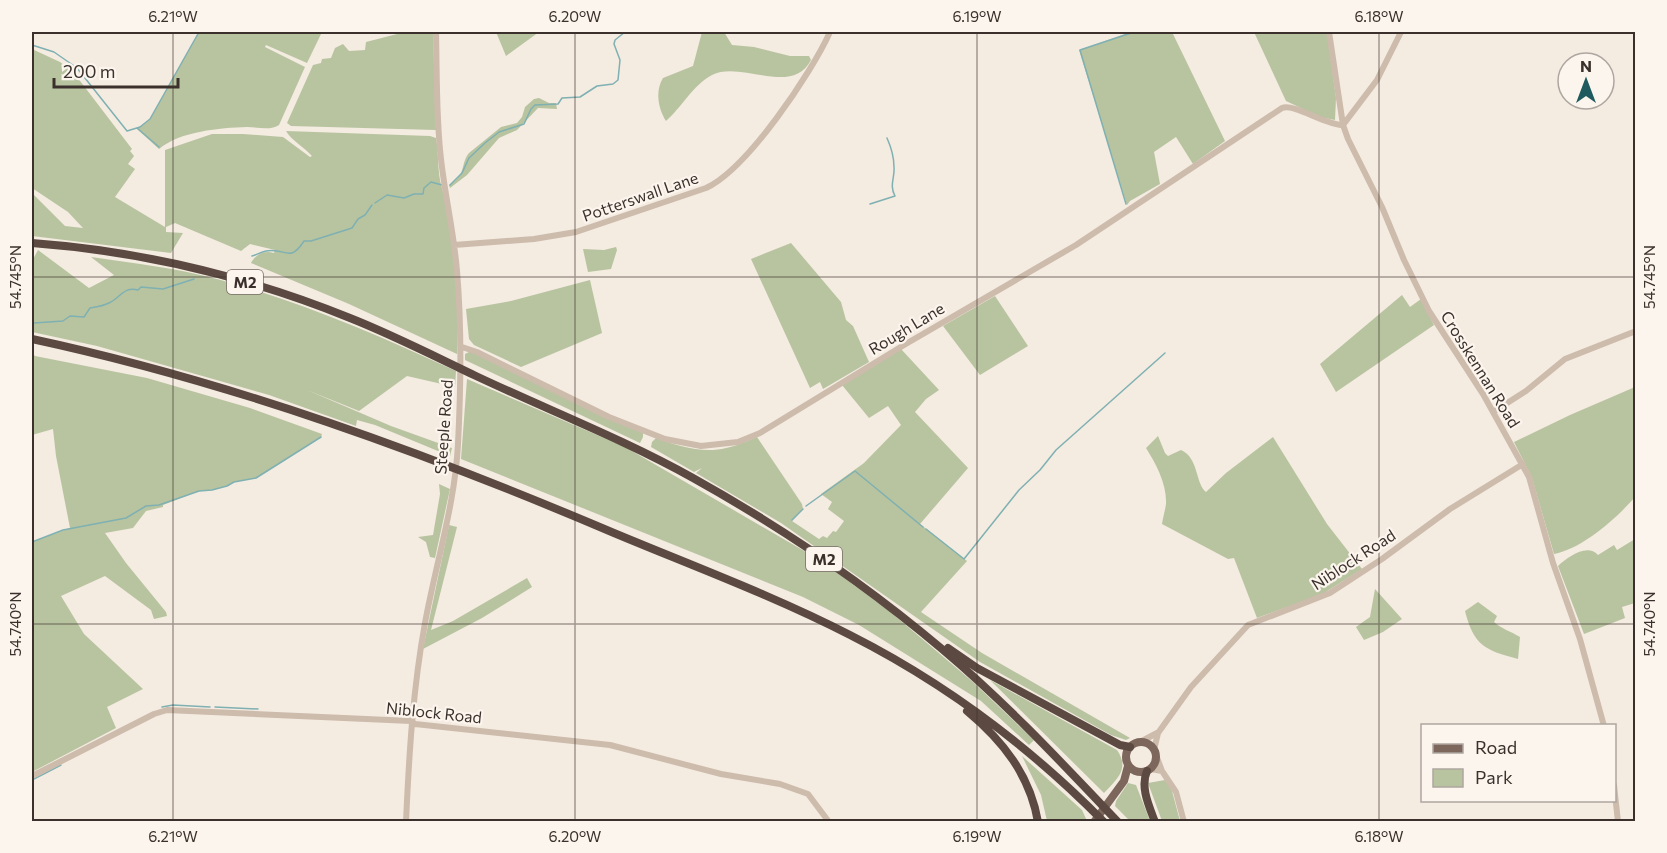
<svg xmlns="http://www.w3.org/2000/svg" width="1667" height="853" viewBox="0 0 1667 853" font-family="Commissioner,sans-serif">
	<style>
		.green { fill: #b8c4a0 }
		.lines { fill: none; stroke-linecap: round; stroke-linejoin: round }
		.stream { stroke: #7fb0b2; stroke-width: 1.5 }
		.minor { stroke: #cdbbac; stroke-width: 6 }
		.major { stroke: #7d675c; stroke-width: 8 }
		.highway { stroke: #5c4a42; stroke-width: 8 }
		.ticks { fill: none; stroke: #3b302b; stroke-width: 1.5; stroke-opacity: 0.45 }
		.labels { text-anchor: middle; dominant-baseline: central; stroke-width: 4.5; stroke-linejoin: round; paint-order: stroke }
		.shield { fill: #fbf5ee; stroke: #756b66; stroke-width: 1.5 }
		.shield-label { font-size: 15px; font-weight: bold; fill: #3b302b }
		.street-label { font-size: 16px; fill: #3b302b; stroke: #fbf5ee }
		.neatline { fill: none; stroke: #3b302b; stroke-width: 2 }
		.ticks-label { font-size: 15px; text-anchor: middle; fill: #3b302b }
	</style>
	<rect width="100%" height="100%" fill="#f4ebe1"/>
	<path class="green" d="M199,32H322L307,63L266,45L265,47L305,67L279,125C271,131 257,127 247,127C219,128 181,131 159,149L137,129L150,119Z
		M405,32H433L436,130L291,126L287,123L313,65L321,63L322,59L331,58L335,48L343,44L349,51L365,50L366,42Z
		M496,32H539L506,56Z
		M702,32H724L732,45L754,47L790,56H809L811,60C792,97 741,60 712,75C693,85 682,107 666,121C658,108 655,91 663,78L693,66Z
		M1131,32H1172L1225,141L1193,164L1176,137L1154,152L1160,184L1130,201L1127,205L1079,50Z
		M1254,32H1327L1336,98L1335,120L1320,117L1286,101Z
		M32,49L60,62L74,73L132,149L130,151L134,156L128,164L135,169L115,197L165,227V150L212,134H243L283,137L310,157L312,156C304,147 291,140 286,131L430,136L436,138C439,154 437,172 442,188C456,237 459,303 457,354L349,304L251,263C256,254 264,250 274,253L275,250L250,244L241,251L175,223L166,227V232L183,233L171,253L32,236V193L65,226L83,228L68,212L32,188Z
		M539,98L549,103H556L557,109L538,108L517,130L499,138L467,175L450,188L449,185C467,175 460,164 469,153L501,127L517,123L522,117L525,107L534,99Z
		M791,243L841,302L846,320L853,326L869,362L823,389L820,382L810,388L751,259Z
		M616,247L617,250L611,269L588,272L583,249L604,250Z
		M38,250L89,288L114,275L91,257C133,263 176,268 217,279C300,301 378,335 456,371L455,387L407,376L359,411L307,390L391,426L452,448L450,456L375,425L357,420L356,426L269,395L97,346L32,332V261Z
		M590,280L602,333L521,367L474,345L469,339L466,309L511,301Z
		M1402,295L1410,307L1421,299L1434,325L1336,392L1320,364Z
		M995,296L1028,346L980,375L943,326Z
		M901,349L939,390L926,399L915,412L968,468L920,524L967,561L921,612L982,653L1130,738L1126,740L1111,735L980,662L781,523L696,473L702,468L694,472L651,447L652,442L656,438C678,446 703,454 726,448C737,446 747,441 757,437L802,504L803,509L792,521L819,539L823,536L827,538L833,531L836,532L844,521L828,509L832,502L821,494L864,463L901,425L888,406L869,418L842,385Z
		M471,351L643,433V437L640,443L465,360V354Z
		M32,353L35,356L147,378L250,408L322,434L321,437L256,478L234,482L227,486L212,490L199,491L163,505V507L146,511L133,528L105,533L126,563L166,612L167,616L154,619L151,610L105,576L61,596L84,634L143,689L107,707L116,728L32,772V542L70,528L56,456L53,429L32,435Z
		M467,379L625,447L818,559L888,610L973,682L1034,740L1029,745L981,701L859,625L803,597L461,459Z
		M1635,387V497C1617,518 1582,549 1554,554L1532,478L1514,442L1570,415Z
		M1158,436L1165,453L1168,456L1181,450C1199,458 1195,483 1206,492L1226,473L1273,437L1327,524L1362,569L1321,595L1257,618L1234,558L1228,559L1162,524C1163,517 1165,511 1166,504C1167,484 1156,464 1146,448Z
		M439,484L450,489L435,558L430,557L426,542L418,537L433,535L440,494Z
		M449,525L457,527L431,630L453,621L527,578L532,587L482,618L423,649Z
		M1635,539V603L1622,607L1625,618L1584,634L1558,566C1568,557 1587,543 1598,555L1614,545L1617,550Z
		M1375,589L1402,619L1383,632L1364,640L1356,627L1370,617Z
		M1478,602L1497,616L1494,622C1502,629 1510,631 1520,637L1518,659C1485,650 1474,646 1465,611Z
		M990,680L1117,750C1130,769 1117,779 1104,793Z
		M1022,756L1082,810L1087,821H1047L1041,795Z
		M1165,780L1172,791L1180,821H1162L1148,783Z
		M1128,783L1136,785L1150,821H1130L1115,806L1116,801Z"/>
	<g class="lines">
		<path class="stream" d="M32,45L54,52L77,68L127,131L140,127L150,119L199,32
			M137,128L159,147
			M450,185L462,173L469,158L485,143L499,132L524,124L531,109L535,105L558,104L562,98L580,97L597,86L613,84L618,80L620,60L614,44L615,40L625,32
			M375,203L387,195L404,198L414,194H423L424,188L431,182L442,185
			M870,204L895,196C889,185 895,178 894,167C894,156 891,147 887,138
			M1126,204L1080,50L1134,32
			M252,256C256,255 261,252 266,251C286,247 289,264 304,241H311L352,228L358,219L365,215L372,205
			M34,323L63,321L70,316L84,317L90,308C96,307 103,306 109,303C120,298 124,286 138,290L141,287L163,289L194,279
			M806,506L855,471L923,527
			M792,520L803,509
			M926,529L964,559L1019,490L1040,470L1056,450L1165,353
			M32,542L63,530L126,518L146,506L159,505L199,491L212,490L227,486L234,482L256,478L321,437
			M162,707L173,705L210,707
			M215,707L258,709
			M32,780L61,765"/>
		<path class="minor" d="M1329,32L1343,125L1348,139L1382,207L1404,260L1429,311L1483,394L1529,477L1553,563L1580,639L1604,726
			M1343,125L1377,80L1401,32
			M454,245L534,239L576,232L706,188C747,169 811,74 830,32
			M462,347L477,352L609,417L665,439L701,446L738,442L760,433L904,345L1076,245L1282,108C1294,103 1325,125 1343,125
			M1493,412L1526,391L1565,359L1636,331
			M1140,742L1157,733
			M1154,750L1158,733L1191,687L1248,625L1330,593L1382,559L1450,509L1523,464
			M1156,755L1162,771L1176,792L1184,822
			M1151,769L1162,771
			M32,776L154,714L167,710L411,721L415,724L610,745L721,774L780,784L808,794L829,822
			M1614,785L1618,822
			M406,822C409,755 413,688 425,623C436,563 455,504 458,444C461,386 462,329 457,271C454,233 445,196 441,159C436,117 437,73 436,32"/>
		<path class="major" d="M1126 757a15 15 0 1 1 30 0a15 15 0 1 1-30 0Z
			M1094,822L1124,781L1128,766"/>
		<path class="highway" d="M32,243C140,251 249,277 350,318C393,335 434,356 476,376C548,410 623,439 693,478C781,527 865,584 942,649C1005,702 1061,762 1118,822
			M32,339C232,382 426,453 614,533C693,566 774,596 850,635C945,683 1029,746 1104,822
			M948,648L977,668L1120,745L1130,747
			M967,711C1003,741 1030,775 1038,822
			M1147,771C1140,787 1149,806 1155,822"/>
	</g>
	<path class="ticks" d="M173,32V822M575,32V822M977,32V822M1379,32V822M32,277H1636M32,624H1636"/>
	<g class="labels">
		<g class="shield">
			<rect x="227" y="270" width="36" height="24" rx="4.5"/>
			<rect x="806" y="547" width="36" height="24" rx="4.5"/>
		</g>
		<g class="shield-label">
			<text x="245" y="282">M2</text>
			<text x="824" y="559">M2</text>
		</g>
		<g class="street-label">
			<text transform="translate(640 196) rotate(-19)">Potterswall Lane</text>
			<text transform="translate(906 328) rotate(-31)">Rough Lane</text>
			<text transform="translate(1481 369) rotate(58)">Crosskennan Road</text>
			<text transform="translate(443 427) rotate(-86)">Steeple Road</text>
			<text transform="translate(1353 559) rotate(-33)">Niblock Road</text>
			<text transform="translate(434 712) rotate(6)">Niblock Road</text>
		</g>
	</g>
	<rect width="1667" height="853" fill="none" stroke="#fbf5ee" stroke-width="66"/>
	<rect x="1421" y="724" width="195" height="78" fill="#fbf5ee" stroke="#aea6a0" stroke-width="1.5"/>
	<rect x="1433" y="744" width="30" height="9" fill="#7d675c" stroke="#aea6a0" stroke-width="1.5"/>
	<text x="1475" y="754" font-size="18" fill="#3b302b">Road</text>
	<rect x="1433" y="769" width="30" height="18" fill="#b8c4a0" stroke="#aea6a0" stroke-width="1.5"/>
	<text x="1475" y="784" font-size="18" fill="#3b302b">Park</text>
	<g transform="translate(1586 81)"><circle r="28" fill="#fbf5ee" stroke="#aea6a0" stroke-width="1.5"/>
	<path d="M0-4.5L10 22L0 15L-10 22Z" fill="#1f5a5e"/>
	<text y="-9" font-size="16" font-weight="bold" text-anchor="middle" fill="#3b302b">N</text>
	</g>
	<path d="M54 78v9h124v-9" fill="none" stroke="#3b302b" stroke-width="3"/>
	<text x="63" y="78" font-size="18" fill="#3b302b" stroke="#fbf5ee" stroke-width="4.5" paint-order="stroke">200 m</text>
	<rect x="33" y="33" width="1601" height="787" class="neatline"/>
	<g class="ticks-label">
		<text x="173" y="22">6.21°W</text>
		<text x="575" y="22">6.20°W</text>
		<text x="977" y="22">6.19°W</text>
		<text x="1379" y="22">6.18°W</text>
		<text transform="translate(16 277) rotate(-90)" y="5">54.745°N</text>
		<text transform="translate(1650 277) rotate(-90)" y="5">54.745°N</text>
		<text transform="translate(16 624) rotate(-90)" y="5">54.740°N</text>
		<text transform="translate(1650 624) rotate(-90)" y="5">54.740°N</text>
		<text x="173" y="842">6.21°W</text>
		<text x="575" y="842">6.20°W</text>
		<text x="977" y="842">6.19°W</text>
		<text x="1379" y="842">6.18°W</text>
	</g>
</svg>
